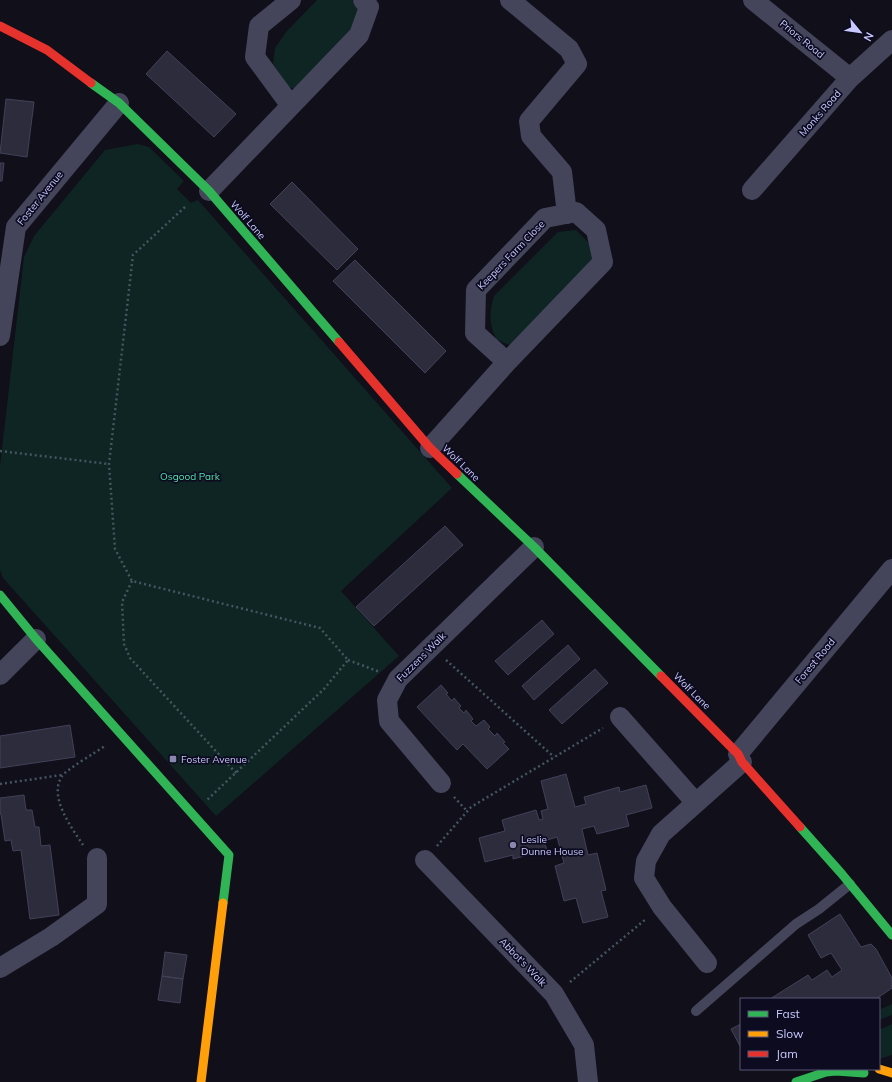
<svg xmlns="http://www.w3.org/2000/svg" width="892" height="1082" viewBox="0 0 892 1082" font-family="Mulish,sans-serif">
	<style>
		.green { fill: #0e2523 }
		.building { fill: #2d2c3d; stroke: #424158 }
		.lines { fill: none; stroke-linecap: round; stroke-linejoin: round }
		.path { stroke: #445660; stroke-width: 2.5; stroke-dasharray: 2 3; stroke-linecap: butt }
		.lane { stroke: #44455b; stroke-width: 10 }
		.street { stroke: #44455b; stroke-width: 20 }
		.fast { stroke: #30b455; stroke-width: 9 }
		.slow { stroke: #ff9f0a; stroke-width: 9 }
		.jam { stroke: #e5322d; stroke-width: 9 }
		.poi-dot { fill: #8888af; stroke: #0c0b1f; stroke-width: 1.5 }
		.labels { text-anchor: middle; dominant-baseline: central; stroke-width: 3.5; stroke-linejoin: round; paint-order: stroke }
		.street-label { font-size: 10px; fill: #c9c9ff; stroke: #0c0b1f }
		.park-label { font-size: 10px; fill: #50e4ac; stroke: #0c0b1f }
		.poi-label { font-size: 10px; fill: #c9c9ff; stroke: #0c0b1f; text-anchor: start }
	</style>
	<rect width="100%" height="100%" fill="#100f1a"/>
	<path class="green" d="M317,0H352L359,8L361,20L298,90L289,87L273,64L275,48L286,32Z
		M138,144L149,147L184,181L177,189L191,203L198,200L452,488L341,591L399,656L216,816L3,578L0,570V466L24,257L34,236L105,150Z
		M576,230L591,245L593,259L520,339L509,345L496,339C489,323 489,313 494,296L558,232Z
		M892,1004V1015L879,1020V1010Z
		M892,1024V1055L879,1059V1030Z"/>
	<path class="building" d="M167,51L236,114L214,137L146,74Z
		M6,99L34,102L27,157L0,153Z
		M0,163H4L2,181H0Z
		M292,182L358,249L337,270L270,204Z
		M355,260L446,351L425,373L333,281Z
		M445,526L463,545L374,626L356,607Z
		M542,620L554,634L508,675L495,661Z
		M568,645L580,659L534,700L522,686Z
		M595,669L608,683L562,724L549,710Z
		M441,685L448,693L446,694L452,701L454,698L461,706L459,708L464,713L466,710L473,719L471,721L476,726L484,720L490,727L488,729L495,736L497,733L505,742L503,743L509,749L487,769L463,744L457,750L417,707Z
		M70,725L75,757L0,768V736Z
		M566,774L575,807L586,804L584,797L619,787L620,792L646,785L652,808L626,815L629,826L597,834L594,826L582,829L588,855L597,853L606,890L601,891L608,917L583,923L576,898L564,901L555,866L564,863L557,837L544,841L547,850L513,859V855L485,862L479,838L505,831L502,820L536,810L539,820L543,819L541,811L548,809L541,781Z
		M24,795L26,810H32L35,827H39L41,846L50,845L59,915L30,919L21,850L13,851L11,840L5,841L1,814H0V798Z
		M840,914L861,947L871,944L876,949L892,978V988L876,999H770L808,975L812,980L827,970L832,977L842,970L831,953L821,958L808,935Z
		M165,952L187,955L183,979L162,976Z
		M162,976L183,979L180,1003L158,1000Z
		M741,1024V1048L731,1029Z"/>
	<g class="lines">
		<path class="path" d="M185,207L133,255L109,464L115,549L132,581L320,628L348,660L324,689L207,800
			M0,451L109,464
			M132,581L122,602L124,644L130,658L236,773
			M348,660L380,672
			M446,660L554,757
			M0,784L62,775
			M454,797L467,811
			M83,845C72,828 48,797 62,776C66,770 96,752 105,746
			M437,846L471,807L603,728
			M570,982L646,919"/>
		<path class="lane" d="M696,1011L796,924L819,909L850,884"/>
		<path class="street" d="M510,0L569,49L577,64L529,121L531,136L562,172L567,214
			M753,0L850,78
			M291,106L255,57L259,26L291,0
			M752,190L850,78L892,40
			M209,191L359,35L369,7L363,0
			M0,336L16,227L119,103
			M430,448L507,362L603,262L596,230L576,212L545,218L476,290L475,333L507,362
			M0,675L36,639
			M620,717L696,803
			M738,754L892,569
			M441,783L389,721L387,700L398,679L534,547
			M425,860L554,994L584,1045L588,1082
			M707,963L662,907L644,878L646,861L661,834L742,762
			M0,968L51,937L97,904V858"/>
		<path class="fast" d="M91,83L119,103L209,191L339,342
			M457,474L534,547L661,676
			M0,595L36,639L229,855L223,903
			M800,827L841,873L892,935
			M796,1082L826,1072L836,1071L864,1073"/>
		<path class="slow" d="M879,1069L892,1073
			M201,1082L223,903"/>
		<path class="jam" d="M0,26L47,50L91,83
			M339,342L430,448L457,474
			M661,676L738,754L742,762L800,827"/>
	</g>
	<g class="poi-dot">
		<rect x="169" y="755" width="8" height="8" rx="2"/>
		<circle cx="513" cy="845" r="4"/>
	</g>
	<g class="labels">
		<g class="street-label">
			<text transform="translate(802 39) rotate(39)">Priors Road</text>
			<text transform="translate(820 113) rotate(-49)">Monks Road</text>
			<text transform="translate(40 198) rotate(-51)">Foster Avenue</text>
			<text transform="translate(248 220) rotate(49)">Wolf Lane</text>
			<text transform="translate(511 255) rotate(-46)">Keepers Farm Close</text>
			<text transform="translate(461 463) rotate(44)">Wolf Lane</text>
			<text transform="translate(421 657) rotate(-45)">Fuzzens Walk</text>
			<text transform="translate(815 661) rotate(-50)">Forest Road</text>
			<text transform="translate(692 691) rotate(45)">Wolf Lane</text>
			<text transform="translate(523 962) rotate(46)">Abbot's Walk</text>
		</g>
		<g class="park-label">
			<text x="190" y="476">Osgood Park</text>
		</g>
		<g class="poi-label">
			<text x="181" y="759">Foster Avenue</text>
			<text x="521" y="839">Leslie<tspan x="521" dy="12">Dunne House</tspan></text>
		</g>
	</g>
	<rect x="740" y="998" width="140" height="72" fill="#0c0b1f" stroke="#585779"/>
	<rect x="748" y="1011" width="20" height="6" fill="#30b455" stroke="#585779"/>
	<text x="776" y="1018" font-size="12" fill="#c9c9ff">Fast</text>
	<rect x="748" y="1031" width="20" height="6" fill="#ff9f0a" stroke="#585779"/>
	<text x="776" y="1038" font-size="12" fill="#c9c9ff">Slow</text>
	<rect x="748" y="1051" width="20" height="6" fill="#e5322d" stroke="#585779"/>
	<text x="776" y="1058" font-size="12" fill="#c9c9ff">Jam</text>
	<g transform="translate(860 32) rotate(119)" stroke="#0c0b1f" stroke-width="3" paint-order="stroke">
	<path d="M0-3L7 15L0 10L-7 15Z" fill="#c9c9ff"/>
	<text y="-6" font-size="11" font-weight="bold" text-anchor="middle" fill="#c9c9ff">N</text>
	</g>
</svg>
